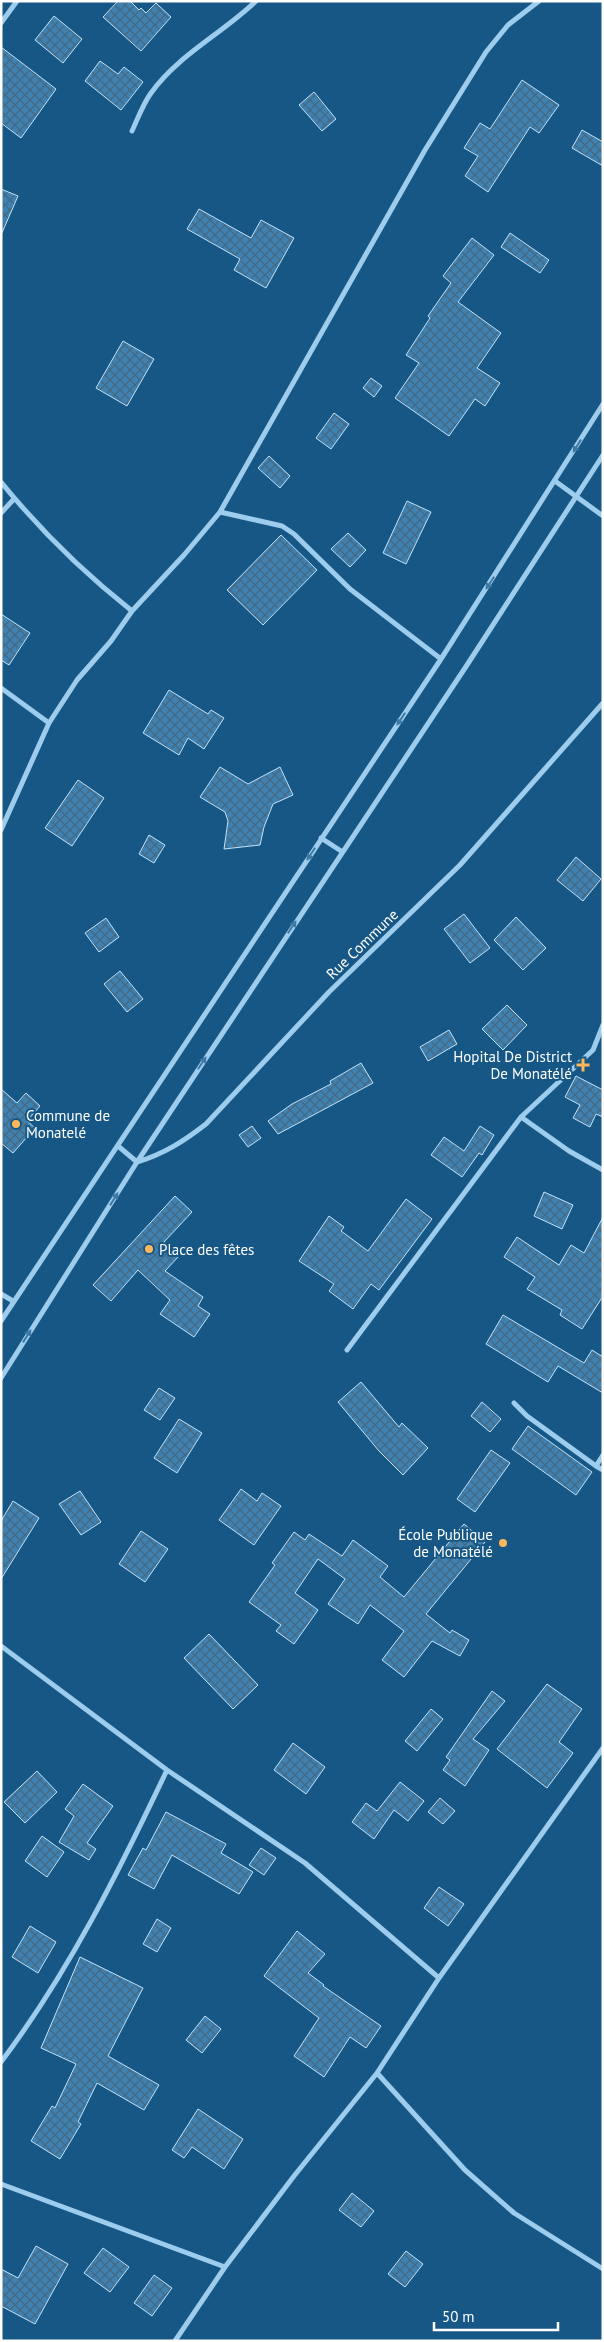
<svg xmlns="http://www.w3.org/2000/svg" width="604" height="2342" viewBox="0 0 604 2342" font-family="'PT Sans',sans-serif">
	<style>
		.building { fill: url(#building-cross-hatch); stroke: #c2e3fa }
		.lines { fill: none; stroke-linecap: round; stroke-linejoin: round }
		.street { stroke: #9dcced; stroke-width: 5 }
		.oneway { fill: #3f7aa5 }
		.poi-dot { fill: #ffb859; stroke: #175786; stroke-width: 2 }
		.labels { text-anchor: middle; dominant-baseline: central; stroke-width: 4; stroke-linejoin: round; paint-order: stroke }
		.street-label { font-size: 15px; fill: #fff; stroke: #175786 }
		.poi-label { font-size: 15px; fill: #fff; stroke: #175786; text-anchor: end }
	</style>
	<defs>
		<pattern id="building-cross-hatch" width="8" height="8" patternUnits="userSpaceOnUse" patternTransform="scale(1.25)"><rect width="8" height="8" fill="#3f81b0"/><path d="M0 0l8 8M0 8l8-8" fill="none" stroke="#456983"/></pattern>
	</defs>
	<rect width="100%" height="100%" fill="#175786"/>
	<path class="building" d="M118,1H130L139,10L141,8L146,13L156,3L171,17L141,51L103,17Z
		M54,16L82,39L63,63L35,40Z
		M1,47L56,89L21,138L1,123Z
		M100,61L118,74L124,67L143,82L121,110L85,81Z
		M522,80L559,105L539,133L530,127L488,192L465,176L478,156L464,148L480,123L490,129Z
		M314,92L336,119L322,131L299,105Z
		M582,130L603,142V166L572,148Z
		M1,189L18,196L1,235Z
		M199,209L251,238L261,220L294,238L266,288L234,270L240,259L187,229Z
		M510,233L549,260L540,273L501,247Z
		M472,238L494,255L458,302L501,333L477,368L500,383L485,406L475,399L449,436L395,398L419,363L406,355L430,318L428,316L451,283L443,276Z
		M123,341L154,359L127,406L96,388Z
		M371,378L382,386L374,397L363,388Z
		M334,413L349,424L331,449L316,438Z
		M269,456L290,476L280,488L258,468Z
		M407,501L431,512L406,564L383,553Z
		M348,533L366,550L350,567L331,549Z
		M281,535L317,570L263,625L227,590Z
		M1,614L30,633L9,665L1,660Z
		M169,690L208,714L211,710L224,718L204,749L188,738L179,755L143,733Z
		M220,767L248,784L280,767L293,795L273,804L264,827L260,845L224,849L228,821L225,812L200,797Z
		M78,780L104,798L72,846L45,828Z
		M149,835L165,845L154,863L139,854Z
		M576,857L601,879L583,901L557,880Z
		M464,914L490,948L470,963L444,929Z
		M516,917L546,948L523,970L494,940Z
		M106,918L119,937L99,952L85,933Z
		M120,971L143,999L127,1012L104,984Z
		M507,1005L527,1025L503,1050L482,1029Z
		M449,1030L457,1044L428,1061L420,1047Z
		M361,1063L373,1083L278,1134L268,1121L292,1104L331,1084L330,1081Z
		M576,1076L603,1090V1117L596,1114L590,1127L573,1118L580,1105L565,1097Z
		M1,1089L17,1103L26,1093L40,1106L27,1121L35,1128L13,1153L1,1143Z
		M252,1126L261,1138L248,1147L239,1135Z
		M480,1126L494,1135L482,1155L479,1153L462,1177L431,1155L444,1137L464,1151Z
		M544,1192L573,1205L562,1229L534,1216Z
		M175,1196L192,1212L164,1242L179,1256L165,1271L203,1297L198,1306L210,1314L194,1337L160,1314L170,1300L138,1270L111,1301L93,1285Z
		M406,1199L432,1219L379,1290L371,1284L353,1309L329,1291L334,1284L299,1261L329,1216L344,1227L341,1231L368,1251Z
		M603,1217V1296L582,1329L560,1315L562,1310L527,1289L535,1277L504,1257L517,1237L559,1265L571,1245L584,1253Z
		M503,1315L584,1363L592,1350L603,1357V1393L558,1366L548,1382L486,1344Z
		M361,1382L399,1427L402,1423L428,1448L403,1475L379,1451L338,1402Z
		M159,1388L175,1398L160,1420L144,1410Z
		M482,1402L501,1419L490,1432L471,1416Z
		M179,1419L202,1433L177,1473L154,1458Z
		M528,1426L592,1472L576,1495L512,1449Z
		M491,1450L510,1463L475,1512L457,1499Z
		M241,1489L257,1501L262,1493L281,1506L254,1545L219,1520Z
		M80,1491L101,1522L81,1535L59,1504Z
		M13,1501L39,1518L1,1579V1521Z
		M464,1524L485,1542L426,1614L450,1633L452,1630L469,1640L460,1656L432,1641L404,1677L382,1660L404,1631L370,1605L358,1624L328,1604L345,1579L318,1559L295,1593L318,1610L294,1644L276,1631L281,1625L249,1602L275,1565L272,1563L294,1532L305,1540L309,1534L342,1556L353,1540L388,1566L380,1577L404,1597Z
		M141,1531L168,1549L145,1582L119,1564Z
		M209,1634L258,1685L233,1709L184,1658Z
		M547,1684L582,1709L559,1742L573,1753L547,1788L497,1749Z
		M492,1691L505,1701L473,1739L489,1750L465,1786L443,1770L450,1760L446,1757Z
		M431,1709L443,1719L417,1751L405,1741Z
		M293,1743L325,1767L306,1794L274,1770Z
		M37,1771L57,1792L25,1823L4,1802Z
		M400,1782L424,1801L408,1821L394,1810L374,1839L352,1822L366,1803L377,1811Z
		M83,1784L113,1806L87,1843L96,1849L89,1860L59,1842L74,1816L65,1809Z
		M440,1798L455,1811L443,1824L428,1812Z
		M166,1812L226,1844L221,1853L253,1872L239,1894L172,1855L154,1889L128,1875L143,1848L146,1850Z
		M42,1836L64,1852L47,1877L25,1861Z
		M261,1848L276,1858L264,1875L249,1865Z
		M439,1887L464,1904L448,1926L424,1908Z
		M157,1919L171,1928L157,1952L143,1944Z
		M30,1926L56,1942L38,1973L12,1957Z
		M297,1931L325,1954L308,1973L324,1985L323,1986L381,2026L366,2048L350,2037L324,2077L294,2056L319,2018L264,1976Z
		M80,1957L143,1988L108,2056L159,2085L144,2110L97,2083L78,2122L81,2124L60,2159L31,2141L52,2106L55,2108L76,2064L41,2048Z
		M205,2016L221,2029L202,2053L186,2040Z
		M198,2109L243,2139L224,2169L192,2147L184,2158L172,2150Z
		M352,2193L374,2211L361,2227L339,2210Z
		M36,2246L68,2264L35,2324L1,2306V2269L18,2278Z
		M103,2248L129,2267L110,2292L84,2273Z
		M406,2251L423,2264L405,2287L388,2274Z
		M154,2275L172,2288L152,2316L134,2303Z"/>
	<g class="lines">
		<path class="street" d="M1,23L17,1
			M132,131C138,118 143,104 151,93C178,55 223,33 256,1
			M555,481L603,516
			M1,482C40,530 84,573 132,611
			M220,512L282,526L294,534L350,589L441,659
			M1,513L14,499
			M1,688L49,723
			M1,830L49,723L77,680L111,641L132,611L184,555L220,512L425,150L486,52L508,25L539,1
			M321,838L341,851
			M521,1117L569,1151L603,1170
			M118,1146L137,1162C164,1154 184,1141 206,1124L329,992L460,865L603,703
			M1,1294L13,1301
			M1,1321L441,659L603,404
			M347,1350L521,1117L593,1050L603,1025
			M1,1378L137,1162L467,665L603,455
			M514,1403L527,1416L596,1466
			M603,1455L596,1466L603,1470
			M1,1646L167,1770L305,1863L439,1978
			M1,2062C69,1972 119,1871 167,1770
			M377,2073L465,2170L514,2213L603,2269
			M1,2184L225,2267
			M175,2341L225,2267L294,2176L377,2073L439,1978L603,1748"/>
	</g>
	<defs><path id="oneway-solid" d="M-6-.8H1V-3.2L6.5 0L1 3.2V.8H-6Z" transform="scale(1.25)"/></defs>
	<g class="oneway">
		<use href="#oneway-solid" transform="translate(577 446) rotate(122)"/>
		<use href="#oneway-solid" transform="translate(490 583) rotate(123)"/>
		<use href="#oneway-solid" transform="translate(401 719) rotate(124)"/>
		<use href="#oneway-solid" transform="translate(311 854) rotate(123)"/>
		<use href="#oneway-solid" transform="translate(292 927) rotate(-57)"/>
		<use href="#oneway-solid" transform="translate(202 1063) rotate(-57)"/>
		<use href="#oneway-solid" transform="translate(114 1199) rotate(-58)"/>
		<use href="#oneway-solid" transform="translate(27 1336) rotate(-58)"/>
	</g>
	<g class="poi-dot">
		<path d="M580.5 1057.5h5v5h5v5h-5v5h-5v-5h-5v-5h5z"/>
		<circle cx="16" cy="1124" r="5"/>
		<circle cx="149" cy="1249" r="5"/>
		<circle cx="503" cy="1543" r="5"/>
	</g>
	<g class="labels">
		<g class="street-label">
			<text transform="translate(362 944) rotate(-44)">Rue Commune</text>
		</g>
		<g class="poi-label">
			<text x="572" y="1056">Hopital De District<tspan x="572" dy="17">De Monatélé</tspan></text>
			<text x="26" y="1115" text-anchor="start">Commune de<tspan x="26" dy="17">Monatelé</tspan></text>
			<text x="159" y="1249" text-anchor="start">Place des fêtes</text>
			<text x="493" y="1534">École Publique<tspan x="493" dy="17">de Monatélé</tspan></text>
		</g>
	</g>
	<rect width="604" height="2342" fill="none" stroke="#ffffff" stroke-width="5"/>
	<path d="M434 2322v8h124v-8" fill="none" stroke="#ffffff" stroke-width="2.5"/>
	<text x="442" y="2322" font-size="15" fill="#ffffff" stroke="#175786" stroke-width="4" paint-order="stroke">50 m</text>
</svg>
